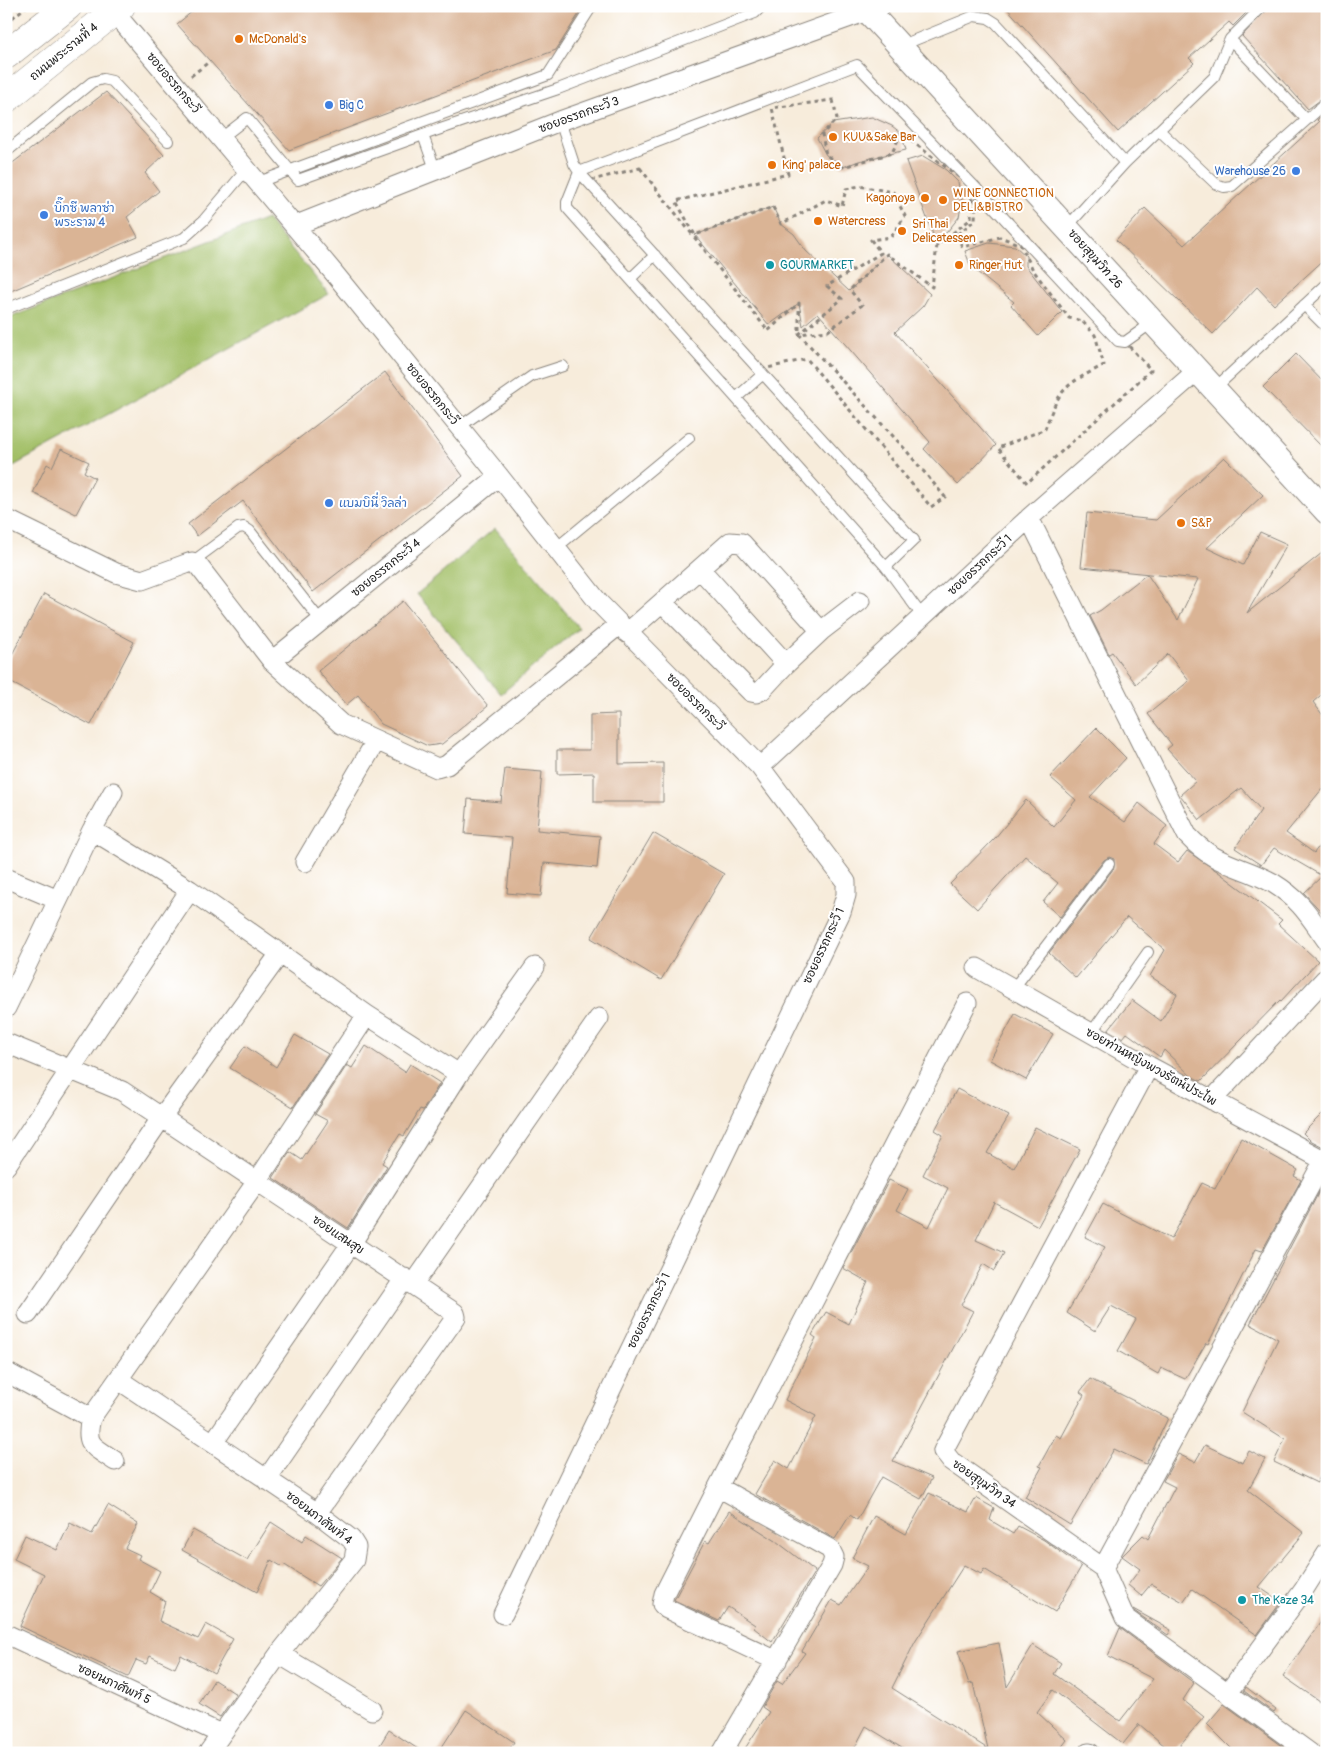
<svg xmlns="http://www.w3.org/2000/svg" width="1333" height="1759" viewBox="0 0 1333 1759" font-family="Pangolin,'Playpen Sans Thai',sans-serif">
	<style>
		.green { fill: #a2bf66; stroke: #5f6e41 }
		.building { fill: #dab495 }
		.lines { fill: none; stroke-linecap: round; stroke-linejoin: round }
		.service-casing { stroke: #8a847c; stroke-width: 12 }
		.minor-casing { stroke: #8a847c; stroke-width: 21 }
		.tertiary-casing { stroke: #8a847c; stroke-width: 26 }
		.primary-casing { stroke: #8a847c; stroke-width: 29 }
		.path { stroke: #8a847c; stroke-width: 3; stroke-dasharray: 4 4; stroke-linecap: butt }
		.service { stroke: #fff; stroke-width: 10 }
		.minor { stroke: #fff; stroke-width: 19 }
		.tertiary { stroke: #fff; stroke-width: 24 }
		.primary { stroke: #fff; stroke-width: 28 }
		.food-dot { fill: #e8710a; stroke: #fff; stroke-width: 2 }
		.shop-dot { fill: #3f7fe0; stroke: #fff; stroke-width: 2 }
		.culture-dot { fill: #0f9aa8; stroke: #fff; stroke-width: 2 }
		.labels { text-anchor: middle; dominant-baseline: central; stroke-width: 4; stroke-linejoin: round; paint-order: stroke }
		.food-label { font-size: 12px; fill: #c56008; stroke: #fff; text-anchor: start }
		.street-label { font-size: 12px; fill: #1c1c1c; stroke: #fff }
		.shop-label { font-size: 12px; fill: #366cbe; stroke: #fff; text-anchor: start }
		.culture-label { font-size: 12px; fill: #0d838f; stroke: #fff; text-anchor: start }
	</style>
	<rect width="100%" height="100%" fill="#fff"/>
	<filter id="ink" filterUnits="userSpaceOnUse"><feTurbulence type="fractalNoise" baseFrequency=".02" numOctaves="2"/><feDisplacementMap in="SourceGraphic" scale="10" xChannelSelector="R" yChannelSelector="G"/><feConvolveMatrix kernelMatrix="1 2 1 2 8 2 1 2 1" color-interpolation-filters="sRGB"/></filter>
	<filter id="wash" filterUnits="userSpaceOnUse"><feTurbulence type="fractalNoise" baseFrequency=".0096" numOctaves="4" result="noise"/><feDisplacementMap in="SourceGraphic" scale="20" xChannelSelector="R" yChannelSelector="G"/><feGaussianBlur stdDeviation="1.12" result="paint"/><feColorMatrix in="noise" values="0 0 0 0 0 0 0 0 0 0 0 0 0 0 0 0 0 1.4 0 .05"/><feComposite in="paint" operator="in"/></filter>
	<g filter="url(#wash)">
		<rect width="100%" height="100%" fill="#f7ecdb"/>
		<path class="green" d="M267,219L329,294L6,470V319Z
			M495,528L579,628L501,694L417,594Z"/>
		<g id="blocks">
			<path class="building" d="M199,6H584L556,50L289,150L177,24Z
				M1005,6H1253L1233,26L1229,22L1189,58L1194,63L1118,132Z
				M1270,6H1327V95L1308,109L1242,36Z
				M106,92L164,155L145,173L159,191L127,217L138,237L6,293V168Z
				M1327,111V257L1274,305L1257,287L1213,334L1116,240L1145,208L1184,245L1319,122L1317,120Z
				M872,117L892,126L901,133L906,150L859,161L843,167L826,155L817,138L833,123Z
				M923,156L946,170L958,182L962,201L959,217L947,232L935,240L906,161Z
				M773,207L781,224L794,234L806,251L849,291L887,254L930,294L923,306L895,332L996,445L958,485L924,449L930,442L818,313L803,326L799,303L769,325L695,235Z
				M989,243L1015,246L1026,256V266L1062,312L1038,336L1011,305L1014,302L971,267L965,251Z
				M1296,354L1327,386V452L1263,387Z
				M385,372L463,476L313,592L243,501L197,536L188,524Z
				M61,449L89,462L84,472L95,478L76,514L33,493L47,464L52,467Z
				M1224,457L1263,495L1207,548L1243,565L1260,532L1287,544L1247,613L1327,549V690L1313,702L1327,721V783L1286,833L1314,853L1327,835V918L1304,893L1322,876L1274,848L1261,865L1235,848L1261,810L1241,788L1200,820L1180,795L1196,781L1167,749L1172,745L1148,714L1189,681L1168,654L1136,684L1112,652L1109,654L1090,616L1101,610L1147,574L1178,620L1198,579L1081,567L1087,513L1156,520Z
				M44,594L134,642L91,725L6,680V666Z
				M403,601L488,706L442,744L428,746L381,724L358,695L346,705L318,671Z
				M619,714V764L663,763V802H594V773L557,774V750H590V715Z
				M1096,728L1126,758L1090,797L1125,822L1139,803L1167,826L1154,844L1178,862L1187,851L1217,871L1282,920L1278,924L1318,961L1281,1001L1280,1000L1201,1081L1191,1076L1164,1050L1160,1057L1127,1033L1123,1038L1108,1030L1132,1000L1161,1021L1177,994L1150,976L1165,950L1127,917L1076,978L1049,953L1114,868V859L1109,857L1104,860L1060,917L1043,902L1058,883L1025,856L977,909L950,884L995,838L1026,800L1054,827L1076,800L1050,777Z
				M505,769L542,772L537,830L600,836L597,868L544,863L541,896L507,893L512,838L465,834L468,799L501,802Z
				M653,833L724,874L661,980L591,938Z
				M1015,1014L1053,1034L1026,1080L990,1060Z
				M295,1035L328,1054L293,1107L230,1068L245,1046L276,1067Z
				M366,1046L405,1072L410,1064L440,1083L423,1110L420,1109L404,1136L400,1134L382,1163L387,1166L348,1228L273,1178L290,1152L302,1160L328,1121L315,1114L347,1065L352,1068Z
				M957,1089L1009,1116L987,1153L1014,1168L1035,1127L1080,1149L1038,1226L994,1202L976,1240L1004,1253L994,1271L983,1264L961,1305L973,1311L893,1461L932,1478L921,1499L881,1477L857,1520L850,1515L835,1539L755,1494L775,1460L789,1469L816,1416L785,1400L816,1338L812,1335L826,1312L849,1324L868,1282L843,1268L889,1180L908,1189L897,1210L929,1227L948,1188L923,1175L943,1135L935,1130Z
				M1327,1109V1149L1310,1140L1303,1133Z
				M1241,1138L1298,1170L1294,1176L1301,1180L1262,1251L1256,1249L1208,1344L1206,1343L1185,1379L1161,1368L1158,1374L1118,1351L1136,1319L1111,1306L1095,1331L1067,1313L1105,1247L1085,1237L1103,1204L1171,1239L1202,1183L1215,1189Z
				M1320,1190L1327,1194V1462L1317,1483L1274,1462L1285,1439L1242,1412L1278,1339L1250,1324Z
				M1090,1379L1168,1418L1146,1464L1114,1449L1070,1525L1025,1497L1042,1467L1039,1466L1056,1435L1061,1438L1084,1395L1080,1392Z
				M1205,1445L1243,1463L1249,1451L1265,1459L1248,1490L1304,1533L1259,1587L1281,1602L1257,1635L1192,1589L1183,1602L1151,1584L1141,1596L1128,1585L1140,1569L1122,1556L1143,1535L1148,1539L1175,1487L1163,1481L1178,1454L1195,1462Z
				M929,1493L968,1512L976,1498L994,1508L990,1520L1013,1534L1018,1526L1044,1540L1081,1567L1055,1612L984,1569L981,1574L964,1565L915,1642L892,1688L988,1749L973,1683L969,1684L958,1651L999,1643L1007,1687L1033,1645L1061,1663L1054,1674L1120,1721L1153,1679L1108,1656L1120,1628L1194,1683L1183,1700L1204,1717L1173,1753L1139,1724L1123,1744L1053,1690L1037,1712L1067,1740L1057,1753H910L866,1726L852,1753H742L769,1712L762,1707L777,1681L782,1684L805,1653L802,1651L832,1600L841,1605L868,1566L852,1558L874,1516L906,1534Z
				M108,1505L138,1524L125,1548L140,1555L138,1559L160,1571L150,1592L165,1601L159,1621L198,1639L206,1624L233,1639L214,1673L181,1655L175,1668L150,1656L146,1664L136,1660L128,1677L20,1626L44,1574L14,1559L25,1535L57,1550L70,1523L92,1534Z
				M729,1511L776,1541L815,1571L772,1642L754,1628L755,1625L728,1607L719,1621L674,1600L705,1541L709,1543Z
				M271,1522L302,1542L306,1535L342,1558L318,1586L283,1564L281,1566L271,1560L257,1592L182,1550L193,1530L247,1560Z
				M1133,1609L1171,1630L1168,1635L1134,1611Z
				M1327,1613V1690L1319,1701L1283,1676Z
				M214,1680L236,1694L220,1717L199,1704Z
				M1246,1687L1276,1710L1274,1713L1244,1691Z
				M1224,1704L1291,1753H1236L1207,1724Z
				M466,1710L514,1742L507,1753H438Z
				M389,1730L424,1753H375Z"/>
		</g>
	</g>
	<g filter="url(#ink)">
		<use href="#blocks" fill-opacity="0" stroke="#8a847c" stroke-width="1"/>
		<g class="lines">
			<g class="service-casing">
				<path id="service" d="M1230,39L1307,120
					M900,46L974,16L988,18L996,23L1125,163
					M560,121L574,164L579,172L914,540L886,567L923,617
					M1159,130L1216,184L1224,187L1232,186L1327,102
					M220,139L247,118L298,180L423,135
					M6,152L92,82L103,79L112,81L168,141
					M436,172L423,135L558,89L755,13L762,6
					M256,183L548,75L592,6
					M1066,228L1125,163L1214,77L1230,39L1263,6
					M630,279L655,255
					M1304,305L1327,328
					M6,309L184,238L203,221L246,170
					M1214,389L1327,284
					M736,398L763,374
					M459,427L532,376L563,366
					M556,548L689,438
					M192,562L238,528L244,527L250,531L321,621
					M886,567L567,208V202L579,172L857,65L976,188L1118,341L1125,342L1153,322
					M1013,989L1109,864
					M1091,1033L1148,952"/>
			</g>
			<g class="minor-casing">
				<path id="minor" d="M114,12L334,273L499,476L599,603L760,767
					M294,226L560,121L881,6
					M1029,518L1187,835C1217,867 1239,864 1273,883C1302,901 1309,916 1327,941
					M6,519L116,573L142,580L186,564L192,562L197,564L272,661L341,724L437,768L447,765L620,624
					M700,569L786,664
					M821,631L860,601
					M627,633L730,542L742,543L821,631L786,664L762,690L756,693L751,692L663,603
					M272,661L499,476
					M92,830L190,890L367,1015L459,1074
					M305,862L376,741
					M6,878L58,900
					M977,968L1149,1066L1327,1162
					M6,1008L92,830L113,792
					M6,1043L122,1091L455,1313L456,1317L317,1513
					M1149,1066L943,1451L951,1461L1103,1568L1125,1618L1310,1753
					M1212,1100L1325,979
					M6,1166L190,890
					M413,1285L599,1018
					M28,1314L162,1117L279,955
					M6,1372L91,1418
					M119,1380L317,1513L351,1539L356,1547L354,1560L279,1654L208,1753
					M213,1443L351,1244L459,1074L535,967
					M115,1461C94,1446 84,1447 91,1418L258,1180L367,1015
					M266,1480L405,1278
					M718,1487L664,1594L662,1604L667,1609L777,1661
					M1103,1568L1324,1160
					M503,1614L841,912L846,895V882L760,767L1029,518L1197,371
					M6,1634L221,1734
					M279,1654L372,1710
					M1228,1693L1303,1591L1327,1553
					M722,1753L832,1565L834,1557L830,1549L718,1487L967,1003
					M1088,1753H1090"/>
			</g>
			<g class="tertiary-casing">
				<path id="tertiary" d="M863,6L1327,512"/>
			</g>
			<g class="primary-casing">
				<path id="primary" d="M6,55L68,6
					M6,99L121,6"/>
			</g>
			<path class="path" d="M6,23L27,6
				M191,76L210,61
				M833,100L837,119L822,134L826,155L843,167L892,153L901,133L972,187L971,219L937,245L932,287L887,254L850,290L862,305L828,331L799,334L842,299L827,286L881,253L871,240L891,237L905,216L893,192L859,186L846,189L842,206L826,200L781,224L773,207L695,235L676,201L788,174L772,108Z
				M640,168L768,331L799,303V334L904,448L945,497L931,507L807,359L763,369L592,180Z
				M977,182L1151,370L1027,483L998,448L1045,429C1060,387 1065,385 1104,365L1095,335L1082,321L1069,318L1033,270L1021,245L1000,237L963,247L955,236L975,220Z"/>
			<use href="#service" class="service"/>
			<use href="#minor" class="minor"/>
			<use href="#tertiary" class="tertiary"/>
			<use href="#primary" class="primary"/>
		</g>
	</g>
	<g class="food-dot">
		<circle cx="239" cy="39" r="5"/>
		<circle cx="833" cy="137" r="5"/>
		<circle cx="772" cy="165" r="5"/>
		<circle cx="925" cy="198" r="5"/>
		<circle cx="943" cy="200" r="5"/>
		<circle cx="818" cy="221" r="5"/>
		<circle cx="902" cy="231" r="5"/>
		<circle cx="959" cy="265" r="5"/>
		<circle cx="1181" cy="523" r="5"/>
	</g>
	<g class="shop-dot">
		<circle cx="329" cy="105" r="5"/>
		<circle cx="1296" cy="171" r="5"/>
		<circle cx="44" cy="215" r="5"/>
		<circle cx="329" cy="503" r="5"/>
	</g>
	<g class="culture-dot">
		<circle cx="770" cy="265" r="5"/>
		<circle cx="1242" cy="1600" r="5"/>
	</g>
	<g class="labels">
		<g class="food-label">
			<text x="249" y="39">McDonald's</text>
			<text x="843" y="137">KUU&amp;Sake Bar</text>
			<text x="782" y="165">King' palace</text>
			<text x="953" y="193">WINE CONNECTION<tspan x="953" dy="14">DELI&amp;BISTRO</tspan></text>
			<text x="915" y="198" text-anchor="end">Kagonoya</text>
			<text x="828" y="221">Watercress</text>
			<text x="912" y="224">Sri Thai<tspan x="912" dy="14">Delicatessen</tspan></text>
			<text x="969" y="265">Ringer Hut</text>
			<text x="1191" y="523">S&amp;P</text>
		</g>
		<g class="street-label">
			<text transform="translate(64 52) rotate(-39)">ถนนพระรามที่ 4</text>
			<text transform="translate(173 83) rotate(50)">ซอยอรรถกระวี</text>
			<text transform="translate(579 115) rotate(-20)">ซอยอรรถกระวี 3</text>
			<text transform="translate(1095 259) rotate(48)">ซอยสุขุมวิท 26</text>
			<text transform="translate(432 394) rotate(51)">ซอยอรรถกระวี</text>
			<text transform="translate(980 565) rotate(-43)">ซอยอรรถกระวี 1</text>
			<text transform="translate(386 568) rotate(-39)">ซอยอรรถกระวี 4</text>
			<text transform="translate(695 702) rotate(45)">ซอยอรรถกระวี</text>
			<text transform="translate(824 946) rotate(-65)">ซอยอรรถกระวี 1</text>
			<text transform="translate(1151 1067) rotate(29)">ซอยท่านหญิงพวงรัตน์ประไพ</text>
			<text transform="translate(338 1235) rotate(34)">ซอยแสนสุข</text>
			<text transform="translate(649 1311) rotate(-64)">ซอยอรรถกระวี 1</text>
			<text transform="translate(984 1484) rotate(35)">ซอยสุขุมวิท 34</text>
			<text transform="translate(319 1518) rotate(37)">ซอยนภาศัพท์ 4</text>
			<text transform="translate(114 1684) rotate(25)">ซอยนภาศัพท์ 5</text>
		</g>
		<g class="shop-label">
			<text x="339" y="105">Big C</text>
			<text x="1286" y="171" text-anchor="end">Warehouse 26</text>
			<text x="54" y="208">บิ๊กซี พลาซ่า<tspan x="54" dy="14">พระราม 4</tspan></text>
			<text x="339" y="503">แบมบินี่ วิลล่า</text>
		</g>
		<g class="culture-label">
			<text x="780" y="265">GOURMARKET</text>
			<text x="1252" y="1600">The Kaze 34</text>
		</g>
	</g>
	<rect width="1333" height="1759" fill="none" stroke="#fff" stroke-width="25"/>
</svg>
